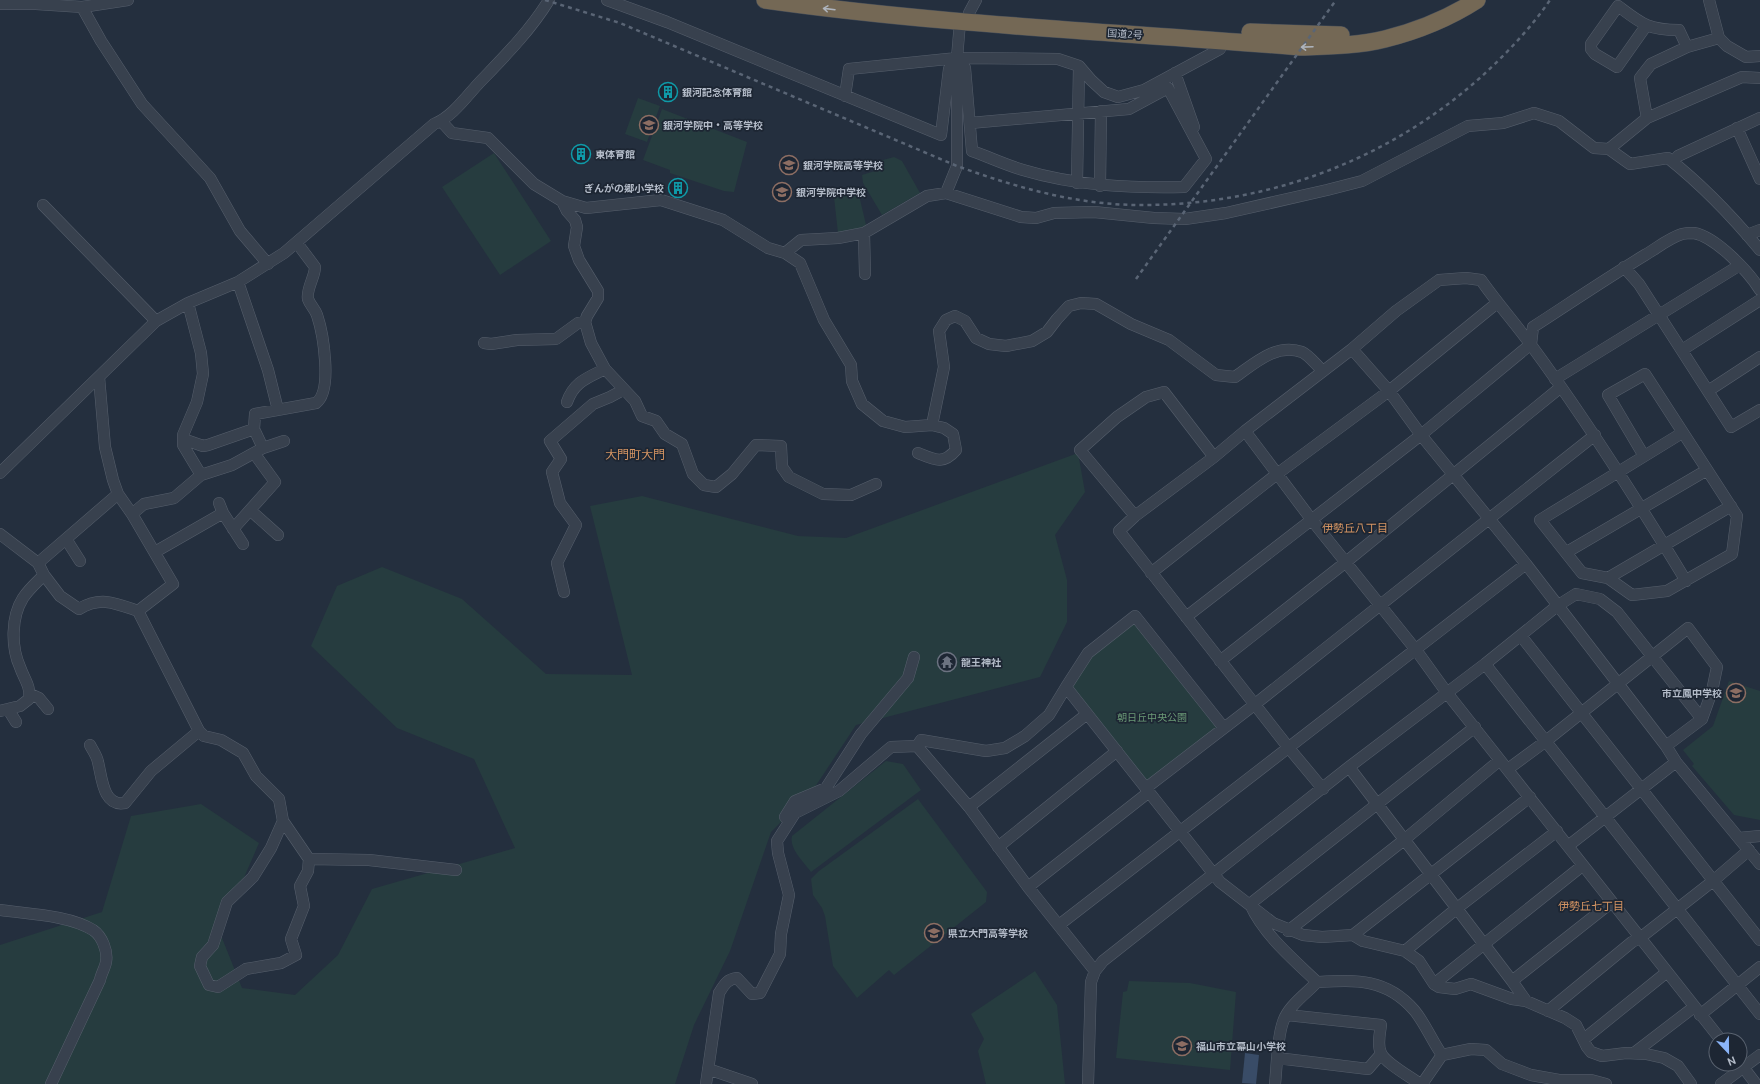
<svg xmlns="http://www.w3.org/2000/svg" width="1760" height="1084" viewBox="0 0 1760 1084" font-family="Ubuntu,'Noto Sans JP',sans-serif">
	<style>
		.green { fill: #263c3f }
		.water { fill: #394c67 }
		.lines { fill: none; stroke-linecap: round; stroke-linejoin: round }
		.minor-casing { stroke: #565f6c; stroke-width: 12 }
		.highway-casing { stroke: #434c59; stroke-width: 18 }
		.minor { stroke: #38414e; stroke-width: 11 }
		.highway { stroke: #746855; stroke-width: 17 }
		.rail { stroke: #5a6575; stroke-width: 2.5; stroke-dasharray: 4 4; stroke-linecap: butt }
		.oneway { stroke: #aeb4bd }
		.labels { text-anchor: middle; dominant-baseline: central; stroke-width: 3.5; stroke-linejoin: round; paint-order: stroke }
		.street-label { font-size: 10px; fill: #b4bcc9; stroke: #1d2633 }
		.poi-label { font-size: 10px; font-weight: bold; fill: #b4bcc9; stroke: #1d2633; text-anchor: start }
		.park-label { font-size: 10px; fill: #6b9a76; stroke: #1d2633 }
		.neighbourhood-label { font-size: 11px; fill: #d59563; stroke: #1d2633 }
		.quarter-label { font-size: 12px; fill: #d59563; stroke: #1d2633 }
	</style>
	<rect width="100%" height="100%" fill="#242f3e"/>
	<path class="green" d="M638,98L660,106L647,142L625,134Z
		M662,109L747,142L734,192L724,191L670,173V170L643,160Z
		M494,153L551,241L500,275L442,187Z
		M894,157L902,161L920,193L882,215L863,183L862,175L878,170L876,162Z
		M859,195L867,229L838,233L834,197Z
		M1078,453L1085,492L1055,535L1067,580V622L1040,677L856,725L813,790L771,832L730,951L694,1025L675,1084H0V945L102,912L131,816L201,804L259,843L220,933L242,988L295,995L338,955L372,889L515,848L474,759L397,728L311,646L337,586L382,567L462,599L546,674L632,675L590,506L642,496L798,536L846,538Z
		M1135,622L1219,727L1145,783L1072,686L1093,655Z
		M1729,681L1760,691V820L1734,815L1692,766L1694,764L1683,750L1713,726Z
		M886,761L903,764L921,790L811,872C804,862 789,849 792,836Z
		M918,799L987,892L986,902L894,975L889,970L857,998L833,966L825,916L822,908L813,895L811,879L819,871Z
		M1035,971L1057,1005L1065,1084H986L978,1051L984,1039L971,1014Z
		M1129,981L1190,983L1236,992L1230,1070L1116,1058L1123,992L1127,991Z"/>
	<path class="water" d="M1245,1053L1259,1055L1256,1084L1242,1083Z"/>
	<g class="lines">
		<g class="minor-casing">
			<path id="minor" d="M607,0L667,22L941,135L949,69L957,58L965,68L972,151C989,157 1006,165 1023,170C1076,186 1130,188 1184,187L1206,159L1168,88L1129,109L970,123
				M1709,0L1719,38L1727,46L1746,57L1760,56
				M0,4H36L82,7L101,41L142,104L210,178L240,231L268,264
				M82,7L128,0
				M969,13L976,0
				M1646,26L1617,67L1595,54L1591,49V44L1618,6C1642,24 1648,30 1679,30L1687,47
				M1719,38L1687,47L1651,64L1640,78L1647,118L1609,149L1630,164L1668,158C1702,185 1732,216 1760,250
				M1175,73L1194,127
				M845,96L849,69L957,58L1058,59L1079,66L1091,80L1104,92L1118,97L1144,90L1220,49L1223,41
				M1647,118L1742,77L1760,78
				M441,121L452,133L488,138L534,184L562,201L586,208L661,200L723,220L768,248L785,253L801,240L838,238L864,233L927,196L946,193L1021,217L1036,218L1054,213L1094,212L1154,218L1185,219L1226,213L1327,190L1362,181L1468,126L1503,123L1534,113L1559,121L1594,148L1609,149
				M1737,128L1760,179
				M1673,162L1678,156L1760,118
				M1077,183L1079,66
				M1100,186L1101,111
				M946,193L957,166V58L960,22
				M562,201L567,211L575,220L577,227L574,246L579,260L598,291V298L587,316L585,322L591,343L605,369L635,401L642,416L656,421L665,434L682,444L693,474L704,485L716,487L732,474L756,445L781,446L782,467L789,477L823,494L851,495L876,484
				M43,205L156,321
				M864,233L865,274
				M1747,235L1760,230
				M785,253L800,263L824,320L851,365L852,381L862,404L883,421L905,427L932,425L944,428L953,434L956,450C943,465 935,460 918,453
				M1624,267L1639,284L1731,427L1760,410
				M238,282L268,370L278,410
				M484,343L491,344L517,340L556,339L578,323L585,322
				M1352,349L1389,391L1421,435L1526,564L1666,746L1676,762L1760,864
				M1682,350L1760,300
				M99,377L105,447L113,480L118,494L132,514L173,584L138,611
				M1555,379L1740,265
				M1708,391L1760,357
				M567,402C574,382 587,378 605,369
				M932,425L944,367L939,331L946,320L955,316L965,321L976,338L989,344L1006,346L1032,341L1047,332L1057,319L1069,306L1081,303L1096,304L1131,324L1169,340L1216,375L1235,377C1255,363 1276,343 1302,352C1309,355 1317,366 1323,371
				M254,429L263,448
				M1245,431L1311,519L1416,650L1447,693L1721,1040
				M183,439L203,446L208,445L254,429L255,414L316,403C333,391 323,333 317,315C315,309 310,305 308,299C306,289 315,277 315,267L297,243
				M1644,456L1608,395L1645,374L1737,516L1732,554L1667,591L1632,595L1608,578L1582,573L1540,520L1682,433
				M0,473L156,321L188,303L238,282L284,253L434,124C452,117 466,97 479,83C504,57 530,31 549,0
				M201,475L232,465L263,448L284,441
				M219,503L223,513L243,544
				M250,510L278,535
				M132,514L144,504L174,498L201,475L183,445V435L197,402L203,374L201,353L188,303
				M1135,516L1080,450L1117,417L1146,397L1164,392L1214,457
				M233,529L275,482L254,453
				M0,534L38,563L44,575L60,596L79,609C101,596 115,603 138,611L199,731L204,736L221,740L243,753L256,776L279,799L283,821L309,859L369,860L456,870
				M66,539L80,561
				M155,552L223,513
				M1567,552L1707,470
				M38,563L118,494
				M1151,573L1277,474L1389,391L1497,303
				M1608,578L1731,506
				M564,592L557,563L576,525L560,503L552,472L561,459L550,441L593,404L610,397L623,390
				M1186,617L1421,435L1531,344L1533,327C1570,303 1607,278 1645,255C1657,248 1669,238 1682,234C1686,233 1691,233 1694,233C1716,237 1749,272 1760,290
				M1521,636L1760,940
				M1220,661L1346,562L1561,387
				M1485,664L1760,1014
				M1066,687L1049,715L1025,736L1005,748L986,751L921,740L917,746L969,807L1028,887L1095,971
				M30,694L39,698L48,709
				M8,709L16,722
				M0,711L20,706L29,699C31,686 24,679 20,667C11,647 11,617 23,598C29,589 37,582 44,575
				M1224,728L1135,616L1088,653L1066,687L1220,882L1273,923L1303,935L1322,937L1353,935L1363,941L1405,951L1419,961L1434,984L1439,987L1455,989L1471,984L1512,999L1526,1001
				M90,745C93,751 97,756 98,762C102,778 103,807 125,803L151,771L199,731
				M1349,767L1512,981L1526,1001L1565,1018L1576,1025L1587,1047L1591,1052L1602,1056L1626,1053L1646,1054L1664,1058L1678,1066L1691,1084
				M1508,769L1546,741L1688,628L1717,667L1712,691L1702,719L1666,746
				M1146,788L1254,705L1595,435
				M1323,789L1288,747L1119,531L1135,516L1214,457L1245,431L1352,349L1396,311L1439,280L1466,278L1481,280C1497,303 1515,323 1531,345C1587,421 1637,500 1686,581
				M969,807L1087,714
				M785,817L795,801L826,788L861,734L908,678L914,657
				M283,821L271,848L253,877L227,902L213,945L202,957L200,966L209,985L218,987L246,969L281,963L296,955L291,939L304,906L300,886L308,871L309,859
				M1739,838L1760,836
				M1568,846L1676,762
				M998,847L1117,751
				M1028,887L1149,792
				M0,910C28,914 69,915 93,930C102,936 108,951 106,962C105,968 101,974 100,980L51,1084
				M1059,925L1526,564
				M1288,931L1404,840L1500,760
				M1353,935L1530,797
				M1405,951L1456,909L1557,831
				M1512,981L1612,902
				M1317,982C1356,980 1386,978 1414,1010C1425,1023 1432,1041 1442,1055L1422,1084
				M1434,984L1582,866
				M1548,1011L1632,942L1640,938L1713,881L1749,850
				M1287,1015L1381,1025C1380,1033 1377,1045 1381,1053C1385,1063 1411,1077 1420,1084
				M1700,1015L1760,967
				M1584,1039L1667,972
				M1634,1053L1694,1007
				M1442,1055L1471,1049L1486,1050L1502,1064L1531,1075L1559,1080H1591L1606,1084
				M1277,1058L1368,1069L1381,1054
				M1740,1063L1756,1084
				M708,1069L752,1084
				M706,1084L719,993C724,985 727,979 737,978L752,994L760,993L780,954L781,934L789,895L778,853L777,841L795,813L839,791L891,747L917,746
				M1088,1084L1091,982L1095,971L1103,961L1349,767L1485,664L1557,606L1576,594L1600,599L1617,612L1702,719
				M1275,1084C1277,1066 1277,1038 1283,1022C1288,1006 1306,994 1317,982C1293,959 1264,935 1250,904L1475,727
				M1721,1084L1760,1055"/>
		</g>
		<g class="highway-casing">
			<path id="highway" d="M765,0C943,25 1121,32 1300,47C1328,46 1357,46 1385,39C1417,31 1449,18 1477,0
				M1250,32L1341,35"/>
		</g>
		<use href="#minor" class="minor"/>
		<use href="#highway" class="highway"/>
		<path class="rail" d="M545,0L620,23L957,166C1018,188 1080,206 1146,205C1270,204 1388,160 1481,77C1506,54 1531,28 1550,0
			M1136,279L1336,0"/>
	</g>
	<defs><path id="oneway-shaft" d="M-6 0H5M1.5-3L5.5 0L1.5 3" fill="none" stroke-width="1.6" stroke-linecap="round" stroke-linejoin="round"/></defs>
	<g class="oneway">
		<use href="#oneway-shaft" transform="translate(829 9) rotate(-173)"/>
		<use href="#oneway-shaft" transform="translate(1307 47) rotate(178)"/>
	</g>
	<defs>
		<g id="building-ring" transform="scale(1)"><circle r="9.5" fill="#1d2633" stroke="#0f9aa8" stroke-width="1.5"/><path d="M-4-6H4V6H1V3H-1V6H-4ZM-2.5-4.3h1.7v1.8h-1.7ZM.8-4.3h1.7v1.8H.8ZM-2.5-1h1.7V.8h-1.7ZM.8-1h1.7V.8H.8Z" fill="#0f9aa8"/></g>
		<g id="school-ring" transform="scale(1)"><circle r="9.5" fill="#1d2633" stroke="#8d6e63" stroke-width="1.5"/><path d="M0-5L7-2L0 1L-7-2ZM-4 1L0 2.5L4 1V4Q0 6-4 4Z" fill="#8d6e63"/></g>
		<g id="temple-ring" transform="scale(1)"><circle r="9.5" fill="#1d2633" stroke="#6b7280" stroke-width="1.5"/><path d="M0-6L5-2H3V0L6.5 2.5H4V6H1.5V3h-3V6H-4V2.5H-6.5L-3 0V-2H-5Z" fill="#6b7280"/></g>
	</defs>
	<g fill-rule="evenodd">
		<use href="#building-ring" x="668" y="92"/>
		<use href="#school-ring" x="649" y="125"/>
		<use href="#building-ring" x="581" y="154"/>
		<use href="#school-ring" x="789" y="165"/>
		<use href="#building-ring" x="678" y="188"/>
		<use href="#school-ring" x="782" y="192"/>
		<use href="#temple-ring" x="947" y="662"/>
		<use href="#school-ring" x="1736" y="693"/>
		<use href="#school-ring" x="934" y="933"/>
		<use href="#school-ring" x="1182" y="1046"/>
	</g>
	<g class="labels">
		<g class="street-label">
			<text transform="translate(1125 34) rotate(4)">国道2号</text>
		</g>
		<g class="poi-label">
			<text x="682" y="92">銀河記念体育館</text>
			<text x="663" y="125">銀河学院中・高等学校</text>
			<text x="595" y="154">東体育館</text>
			<text x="803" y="165">銀河学院高等学校</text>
			<text x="664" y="188" text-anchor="end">ぎんがの郷小学校</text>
			<text x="796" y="192">銀河学院中学校</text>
			<text x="961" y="662">龍王神社</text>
			<text x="1722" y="693" text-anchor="end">市立鳳中学校</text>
			<text x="948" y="933">県立大門高等学校</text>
			<text x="1196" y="1046">福山市立幕山小学校</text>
		</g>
		<g class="park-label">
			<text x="1152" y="717">朝日丘中央公園</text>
		</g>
		<g class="neighbourhood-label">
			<text x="1355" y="528">伊勢丘八丁目</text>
			<text x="1591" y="906">伊勢丘七丁目</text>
		</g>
		<g class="quarter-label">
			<text x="635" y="454">大門町大門</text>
		</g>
	</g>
	<g transform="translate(1728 1052) rotate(158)"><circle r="19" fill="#1d2633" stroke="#59626f"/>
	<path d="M0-3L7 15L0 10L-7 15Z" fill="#8ab4f8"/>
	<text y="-6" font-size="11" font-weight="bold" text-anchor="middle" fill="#b4bcc9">N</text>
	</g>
</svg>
